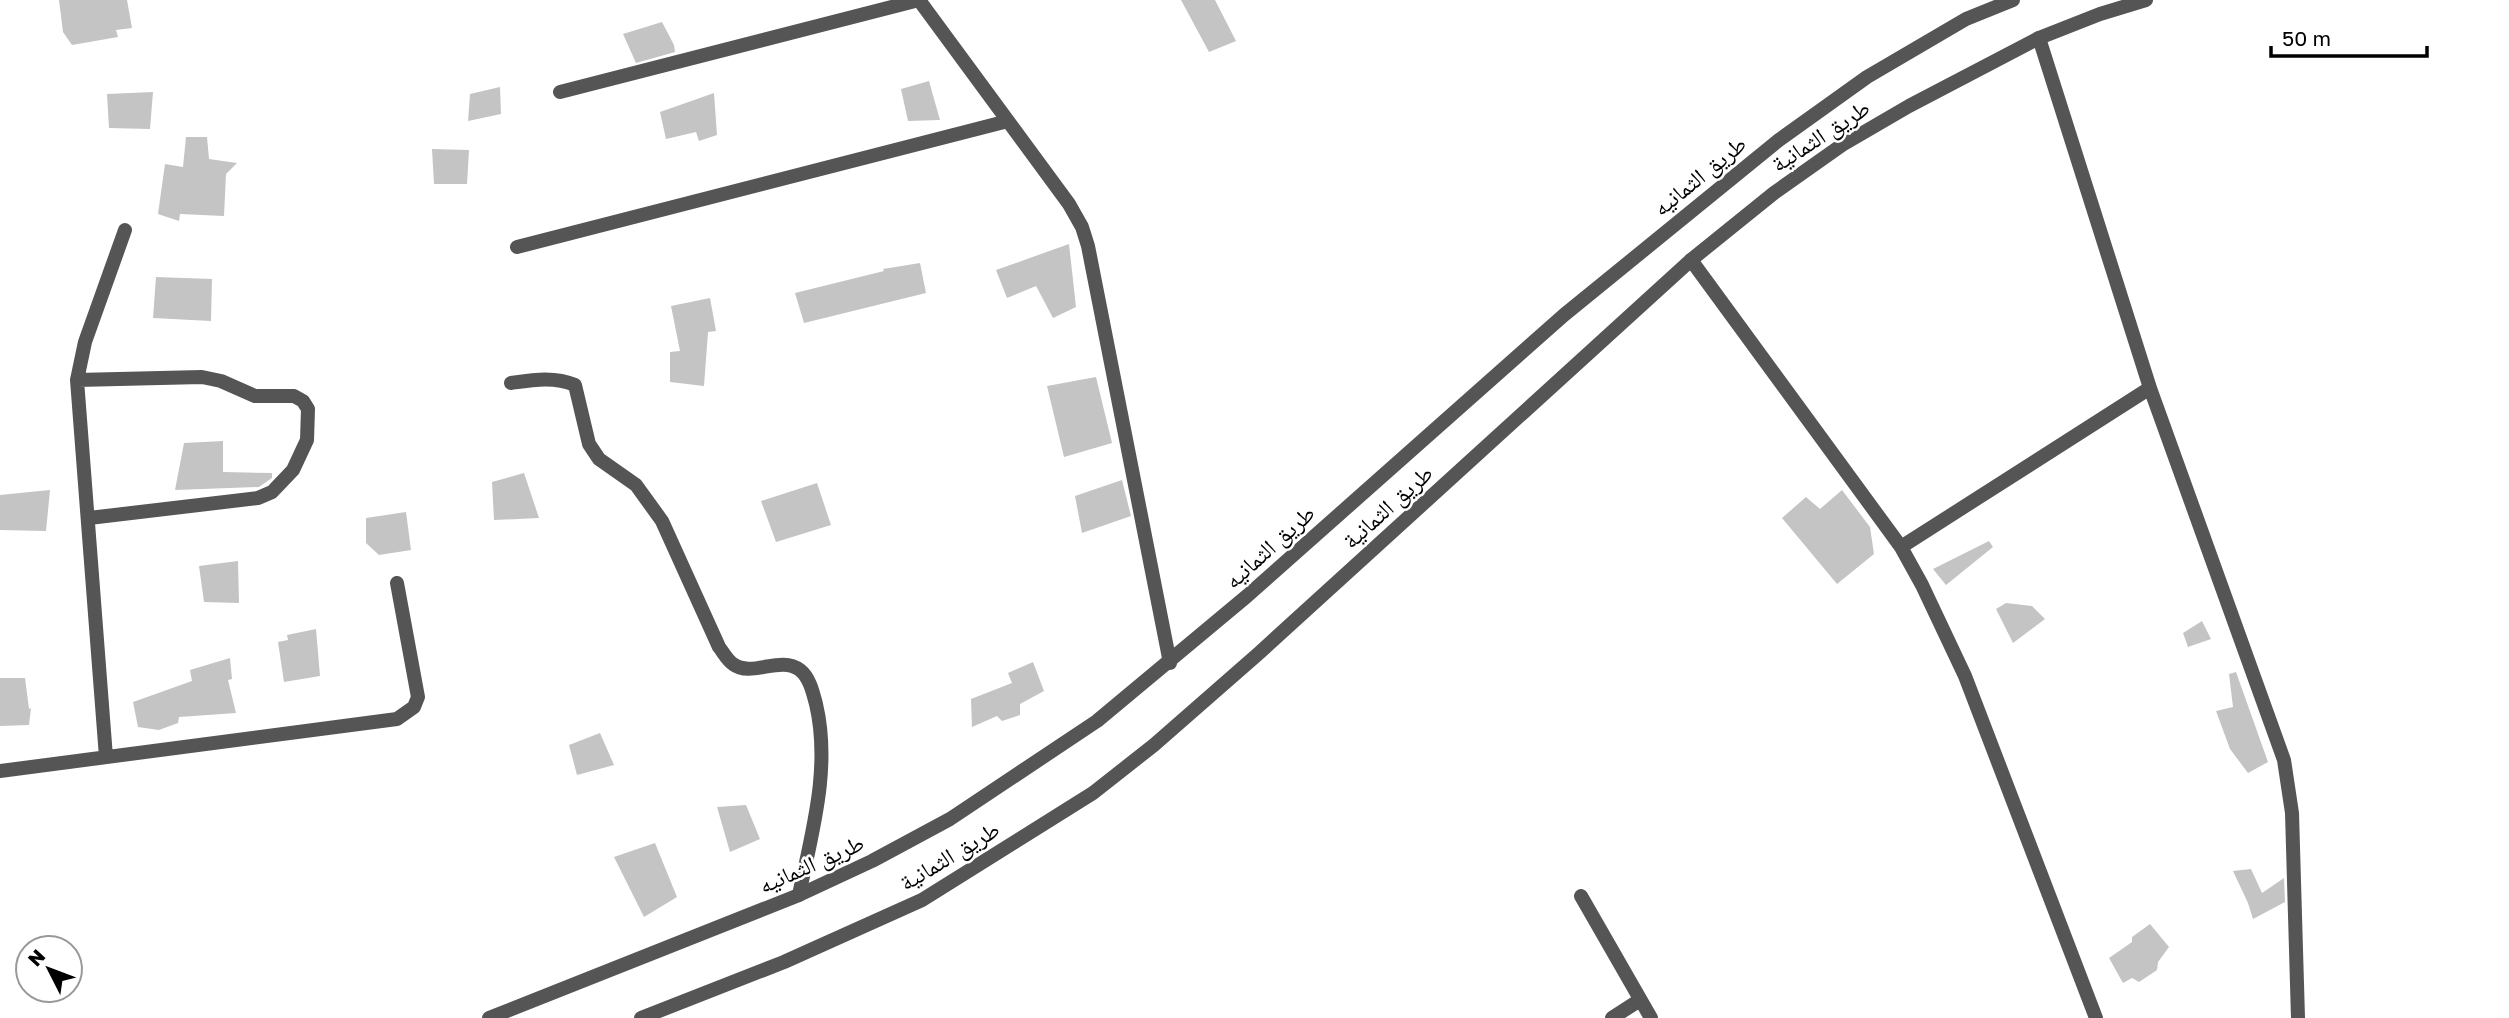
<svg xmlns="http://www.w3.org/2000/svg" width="2509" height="1018" viewBox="0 0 2509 1018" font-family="'Golos Text','Noto Naskh Arabic',sans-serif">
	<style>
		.building { fill: #c4c4c4 }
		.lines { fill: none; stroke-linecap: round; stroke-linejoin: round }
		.minor { stroke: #555; stroke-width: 14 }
		.tertiary { stroke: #555; stroke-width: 14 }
		.labels { text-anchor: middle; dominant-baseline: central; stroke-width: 5; stroke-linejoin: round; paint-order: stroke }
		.street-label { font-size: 23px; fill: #000; stroke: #fff }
	</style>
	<rect width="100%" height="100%" fill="#fff"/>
	<path class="building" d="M59,0H127L132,28L116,30L118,37L72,45L63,32Z
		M1181,0H1215L1236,41L1209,52Z
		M662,22L674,45L675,52L636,63L623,34Z
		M929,81L940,120L908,121L901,89Z
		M500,87L501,114L468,121L470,94Z
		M153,92L150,129L109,128L107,94Z
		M714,93L717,135L699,141L696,132L666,139L660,112Z
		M186,137H207L209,159L237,163L226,174L224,216L180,214L179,221L158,214L165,164L183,167Z
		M432,149L469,150L467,184H434Z
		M1069,244L1076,307L1053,318L1036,286L1007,298L996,270Z
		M920,263L926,293L804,323L795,293L884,271L883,269Z
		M156,277L212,279L211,321L153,318Z
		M710,298L716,331L708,332L704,386L670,382V352L680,351L671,306Z
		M1096,377L1112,443L1064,457L1047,386Z
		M223,441V472L272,473V478L259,487L175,490L184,443Z
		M524,473L539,518L494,520L492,482Z
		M1122,480L1131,516L1082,533L1075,496Z
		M817,483L831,525L776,542L761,501Z
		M50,490L46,531L0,530V495Z
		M1842,490L1870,527L1874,554L1837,584L1782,518L1806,497L1820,509Z
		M406,512L411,550L379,555L366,543V518Z
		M1989,541L1993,547L1946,585L1933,569Z
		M238,561L239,603L204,602L199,566Z
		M2006,603L2032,606L2045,619L2013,643L1996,609Z
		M2202,621L2211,639L2188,647L2183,633Z
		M316,629L320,676L284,682L278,642L288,640L287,635Z
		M230,658L232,679L228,680L236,713L179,717L178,723L159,730L138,727L133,702L192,681L190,670Z
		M1033,662L1044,691L1020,704V715L1002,721L997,716L972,727L971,699L1012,683L1008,673Z
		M2236,672L2268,762L2248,773L2230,749L2216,711L2233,707L2229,674Z
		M0,678H25L29,709L31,708L29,725L0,726Z
		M600,733L614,765L577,775L569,745Z
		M746,805L760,839L730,852L717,807Z
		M655,843L677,897L644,917L614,857Z
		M2251,869L2262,893L2284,878L2285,902L2253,919L2248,903L2233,871Z
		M2150,924L2169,947L2158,962L2157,970L2139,982L2132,978L2123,983L2109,958L2132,942V937Z"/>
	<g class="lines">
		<path class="minor" d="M919,0L1069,204L1082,227L1088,246L1170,663
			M2039,38L2150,388L2284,760L2292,813L2298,1018
			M560,92L919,0
			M517,247L1008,121
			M1691,260L1901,547L1922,585L1965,676L2096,1018
			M77,380L202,377L221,381L255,396H294L303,401L308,409L307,440L293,470L272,492L258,498L89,518
			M511,383C532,380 554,376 575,385L589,444L599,459L636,485L662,521L719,647C723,652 727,660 733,664C752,678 780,655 800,670C810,678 813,693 816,704C831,768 812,832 799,895
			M1901,547L2150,388
			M106,757L77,380L85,342L125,230
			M0,771L397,719L414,707L418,697L397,583
			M1581,896L1651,1018
			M1612,1018L1640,1000"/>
		<path class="tertiary" d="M489,1018L799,895L872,861L950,819L1097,721L1247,596L1564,315L1779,140L1867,77L1966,19L2013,0
			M641,1018L784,962L922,900L1093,793L1154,745L1258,654L1691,260L1774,193L1842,145L1909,106L2039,38L2100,14L2146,0"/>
	</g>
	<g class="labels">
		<g class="street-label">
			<text transform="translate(1820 135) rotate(-33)">طريق الثمانية</text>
			<text transform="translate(1699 175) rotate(-39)">طريق الثمانيه</text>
			<text transform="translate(1387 506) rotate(-42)">طريق الثمانية</text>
			<text transform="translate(1269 546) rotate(-42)">طريق الثمانيه</text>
			<text transform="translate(949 855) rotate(-31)">طريق الثمانية</text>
			<text transform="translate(811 863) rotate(-24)">طريق الثمانيه</text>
		</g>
	</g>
	<g transform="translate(49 969) rotate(312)"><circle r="33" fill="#ffffff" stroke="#999999" stroke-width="2"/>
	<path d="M0-5L12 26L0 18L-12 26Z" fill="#000000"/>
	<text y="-10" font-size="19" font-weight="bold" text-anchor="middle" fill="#000000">N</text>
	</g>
	<path d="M2271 46v10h156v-10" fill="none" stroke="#000000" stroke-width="3.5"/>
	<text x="2282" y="46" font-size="21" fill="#000000" stroke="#ffffff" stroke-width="5" paint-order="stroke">50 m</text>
</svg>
